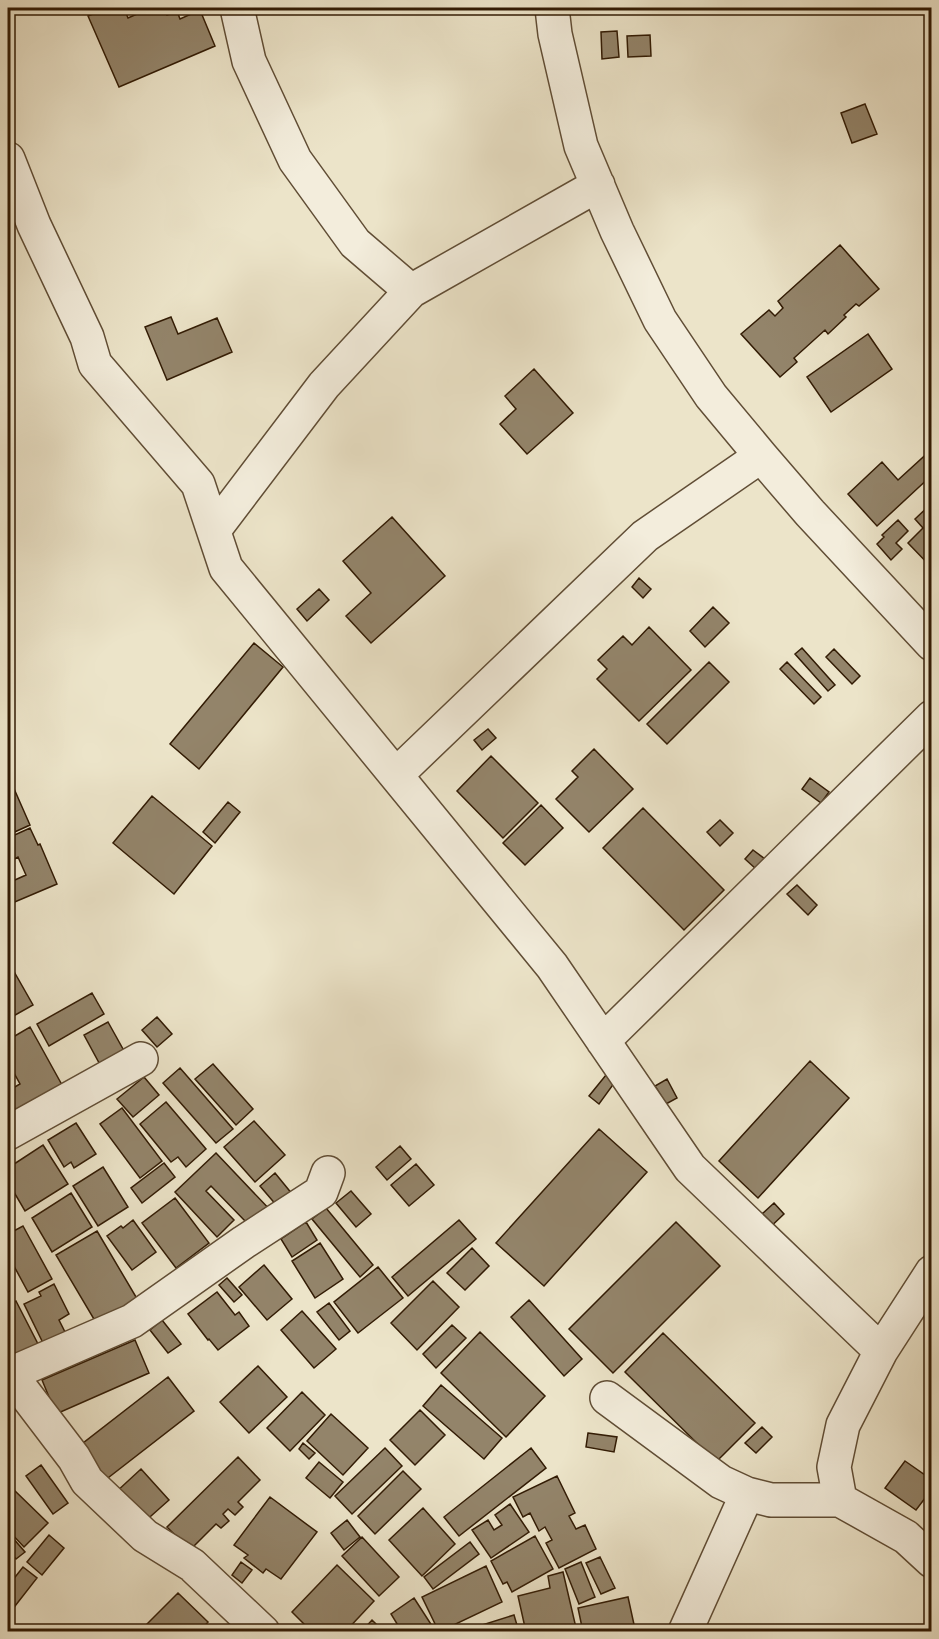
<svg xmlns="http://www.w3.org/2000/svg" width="939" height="1639" viewBox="0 0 939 1639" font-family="'EB Garamond',serif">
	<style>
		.building { fill: #93846a; stroke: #321b04; stroke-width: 1.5 }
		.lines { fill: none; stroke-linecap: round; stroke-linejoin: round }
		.minor-casing { stroke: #604d35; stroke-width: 36 }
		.minor { stroke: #f3eddc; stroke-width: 33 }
	</style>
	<rect width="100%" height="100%" fill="#ece4c9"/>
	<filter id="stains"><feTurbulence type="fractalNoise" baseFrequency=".00333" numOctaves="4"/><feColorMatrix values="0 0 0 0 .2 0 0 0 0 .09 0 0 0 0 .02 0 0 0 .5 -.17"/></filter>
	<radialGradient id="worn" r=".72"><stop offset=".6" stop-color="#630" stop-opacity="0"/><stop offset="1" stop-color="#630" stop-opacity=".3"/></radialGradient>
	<path class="building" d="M108,8H124L128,18L151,8H164L167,15L177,11L180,19L200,10L215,46L119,87L88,16Z
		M617,31L619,57L602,59L601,32Z
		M650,35L651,56L628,57L627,36Z
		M865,104L877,134L852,143L841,113Z
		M840,245L879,289L859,306L856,304L844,315L846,317L828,334L825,330L794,358L797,362L780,377L741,334L769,310L775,316L783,308L778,301Z
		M171,317L178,334L217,318L232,352L167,380L145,327Z
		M868,334L892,369L831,412L807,377Z
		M534,369L573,413L527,454L500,424L516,409L505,396Z
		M932,449V475L877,526L848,494L882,462L898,480Z
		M932,503V568L908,543L923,528L915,519Z
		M392,517L445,576L371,643L346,616L371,593L343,561Z
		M898,520L908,531L896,543L902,549L891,560L877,544L884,537L882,535Z
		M639,578L651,589L643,598L632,587Z
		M319,589L329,600L307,621L297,609Z
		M713,607L729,623L705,647L690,631Z
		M649,627L691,670L639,721L597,679L607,669L598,660L623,636L632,645Z
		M254,643L283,667L199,769L170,744Z
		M802,648L835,685L828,691L795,654Z
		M834,649L860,676L852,684L826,657Z
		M709,662L729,682L667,744L647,724Z
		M787,662L821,697L814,704L780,669Z
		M488,729L496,738L482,750L474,740Z
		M594,749L633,789L589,832L556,799L578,777L572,771Z
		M491,756L538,803L503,838L457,791Z
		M8,775L30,825L8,835Z
		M810,778L829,792L821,803L802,789Z
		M152,796L212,846L174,894L113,843Z
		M228,802L240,812L215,843L203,832Z
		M541,805L563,828L525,865L503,843Z
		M643,808L724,890L684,930L603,848Z
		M720,820L733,833L720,846L707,832Z
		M30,828L38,845L40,844L57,884L10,904L8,898V883L26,875L18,857L9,862L8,858V838Z
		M753,850L765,859L756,869L745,859Z
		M797,885L817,905L808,915L787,894Z
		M8,961L33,1005L10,1018L8,1014Z
		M92,993L104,1014L49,1046L37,1024Z
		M157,1017L172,1034L157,1047L142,1030Z
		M108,1022L128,1058L104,1072L84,1035Z
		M30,1027L67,1094L18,1122L8,1103V1091L20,1084L8,1062V1040Z
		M810,1061L849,1098L758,1198L719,1161Z
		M213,1064L253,1109L236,1125L195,1079Z
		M180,1068L233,1129L216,1143L163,1083Z
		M606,1075L615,1082L599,1104L589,1096Z
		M144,1077L159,1095L133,1117L117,1099Z
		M667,1079L677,1098L666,1104L655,1086Z
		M166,1102L206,1149L186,1167L178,1157L171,1162L140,1124Z
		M122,1108L162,1161L140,1178L100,1124Z
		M254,1121L285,1155L255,1182L224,1147Z
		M76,1123L96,1154L74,1168L71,1162L64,1167L48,1140Z
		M599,1129L647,1172L544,1286L496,1243Z
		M43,1145L68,1184L25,1211L8,1182V1168Z
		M400,1146L411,1159L387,1180L376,1167Z
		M216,1153L274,1214L266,1222L258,1213L247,1223L211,1186L206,1191L234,1220L217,1237L175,1192Z
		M164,1163L175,1177L142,1203L131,1188Z
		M416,1164L434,1185L409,1206L391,1185Z
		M103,1167L128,1207L98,1226L73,1186Z
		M275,1173L297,1200L283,1213L260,1186Z
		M351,1191L371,1214L356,1227L336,1203Z
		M71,1193L92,1227L52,1252L32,1218Z
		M175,1198L209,1243L176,1268L142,1223Z
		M774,1203L784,1214L763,1234L752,1223Z
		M326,1208L373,1265L360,1277L312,1219Z
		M133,1220L156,1252L132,1270L107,1236L121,1226L123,1228Z
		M459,1220L476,1239L408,1296L392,1277Z
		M306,1222L317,1240L292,1257L281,1239Z
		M676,1222L720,1266L613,1373L569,1329Z
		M23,1226L52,1279L28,1292L8,1255V1234Z
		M97,1231L139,1302L98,1326L56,1255Z
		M320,1243L343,1279L315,1298L292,1261Z
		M472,1248L489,1266L465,1290L447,1273Z
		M264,1265L292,1299L267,1320L239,1287Z
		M378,1267L403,1298L358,1333L334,1302Z
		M227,1278L242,1295L234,1302L219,1285Z
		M433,1281L459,1307L417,1350L391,1323Z
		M54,1284L69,1314L59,1320L66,1334L44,1345L24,1304L41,1296L39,1292Z
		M217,1292L235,1315L239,1312L249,1326L218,1350L209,1339L208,1340L188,1314Z
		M529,1300L582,1359L564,1376L511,1317Z
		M16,1301L38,1344L12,1358L8,1350V1305Z
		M329,1303L350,1331L339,1340L317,1312Z
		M302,1311L336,1349L314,1368L281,1330Z
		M162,1320L181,1344L168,1353L150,1330Z
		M452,1325L466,1338L436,1368L423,1354Z
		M480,1332L545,1396L506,1437L441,1373Z
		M663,1333L755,1423L716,1462L625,1372Z
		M135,1340L149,1373L56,1414L42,1380Z
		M258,1366L287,1397L249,1433L220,1402Z
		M168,1377L194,1411L104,1481L78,1447Z
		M441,1385L502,1438L484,1459L423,1406Z
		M302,1392L325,1415L290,1451L267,1428Z
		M420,1410L445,1435L415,1465L390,1440Z
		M331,1414L368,1448L343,1475L307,1441Z
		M762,1427L772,1437L756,1453L745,1443Z
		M588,1433L617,1437L614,1452L586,1447Z
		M303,1443L315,1453L309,1459L299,1449Z
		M385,1448L402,1466L352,1514L335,1496Z
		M531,1448L546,1468L459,1536L444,1517Z
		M238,1457L260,1480L238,1502L243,1507L235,1515L228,1509L223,1514L229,1521L221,1528L216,1524L190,1550L167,1527Z
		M905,1461L932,1480V1489L916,1510L885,1488Z
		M319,1462L343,1482L330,1498L306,1478Z
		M41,1465L68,1503L53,1514L26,1476Z
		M141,1469L169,1500L142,1524L115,1493Z
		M403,1471L421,1489L375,1534L358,1516Z
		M557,1476L575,1513L569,1516L576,1529L585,1525L596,1549L559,1568L546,1543L552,1540L545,1527L539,1531L530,1513L523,1517L513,1497Z
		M12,1488L48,1523L24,1547L8,1530V1493Z
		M270,1497L317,1532L281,1579L266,1569L263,1573L244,1558L248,1555L234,1545Z
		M510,1504L529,1532L491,1558L472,1530L488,1520L494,1530L502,1525L495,1515Z
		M423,1508L455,1544L422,1576L389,1540Z
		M347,1520L360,1537L344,1550L331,1533Z
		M49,1535L64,1548L42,1575L27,1562Z
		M535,1536L553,1569L512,1592L507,1582L503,1584L491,1561Z
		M12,1537L25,1552L16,1559L8,1550V1541Z
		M362,1537L399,1577L379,1596L342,1556Z
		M470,1542L479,1554L433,1589L424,1577Z
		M600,1557L615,1588L601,1594L586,1563Z
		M241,1562L252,1570L242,1583L232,1575Z
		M581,1562L595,1597L579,1604L565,1569Z
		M337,1565L374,1601L345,1632H312L292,1612Z
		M486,1566L502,1602L439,1632L422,1597Z
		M23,1567L37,1578L8,1615V1586Z
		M563,1572L577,1632H526L518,1596L550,1588L548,1576Z
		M178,1593L208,1622L199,1632H152L146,1625Z
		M628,1597L635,1629L624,1632H583L578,1608Z
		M414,1598L436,1632H402L391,1614Z
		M514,1615L519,1632H460Z
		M372,1620L384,1632H361Z"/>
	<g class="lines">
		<g class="minor-casing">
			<path id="minor" d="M237,8L249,61L295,160L355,243L411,291
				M552,8L555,34L581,146L617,231L660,320L711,396L761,456L810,513L932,644
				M8,159L34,225L87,337L95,364L198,484L226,568L552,966L690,1168L881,1351
				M214,530L324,385L411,291L598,185
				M396,775L645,536L761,456
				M603,1041L932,717
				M8,1133L141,1059
				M8,1373L10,1374L132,1321L244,1242L321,1192L328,1173
				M10,1374L74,1458L87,1481L145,1536L192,1565L263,1632
				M607,1398L721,1482L747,1494L771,1500H840L906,1537L932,1561
				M840,1500L834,1467L843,1425L881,1351L932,1272
				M685,1632L747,1494"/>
		</g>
		<use href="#minor" class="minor"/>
	</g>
	<rect width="939" height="1639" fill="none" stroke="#ece4c9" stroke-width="30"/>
	<rect x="9" y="9" width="921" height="1621" fill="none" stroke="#321b04" stroke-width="3"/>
	<rect x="15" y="15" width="909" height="1609" fill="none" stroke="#321b04" stroke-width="1.5"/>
	<rect width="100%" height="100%" filter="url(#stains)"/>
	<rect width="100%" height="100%" fill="url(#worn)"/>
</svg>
